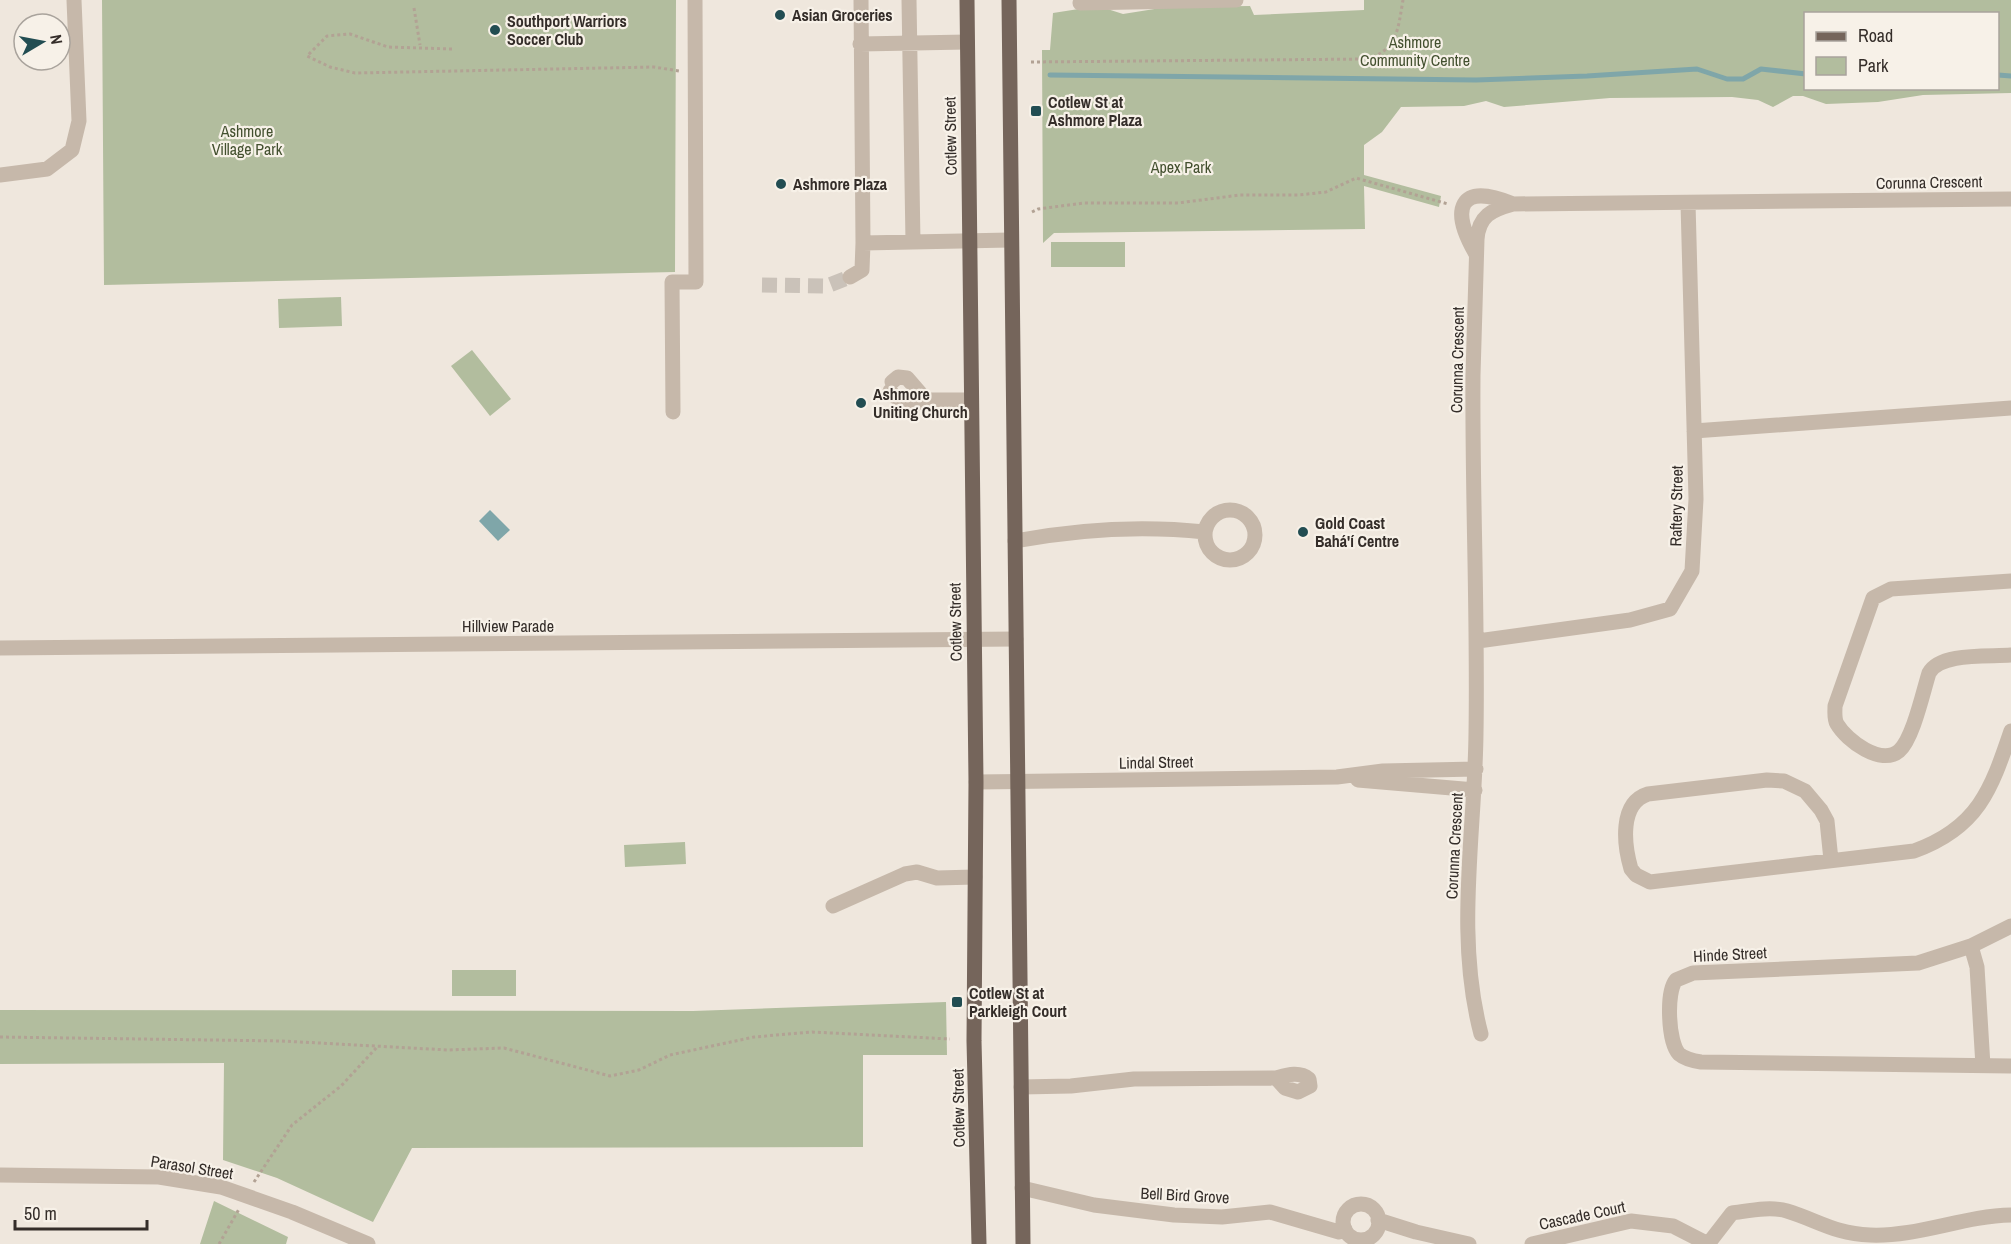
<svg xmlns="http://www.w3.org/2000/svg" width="2011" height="1244" viewBox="0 0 2011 1244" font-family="'Archivo Narrow',sans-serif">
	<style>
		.green { fill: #b2bd9e; fill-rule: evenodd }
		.water { fill: #7fa6a9 }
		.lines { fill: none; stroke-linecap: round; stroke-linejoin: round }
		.stream { stroke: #7fa6a9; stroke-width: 5 }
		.minor-tunnel { stroke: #cac2b9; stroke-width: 15; stroke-dasharray: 15 8; stroke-linecap: butt }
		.path { stroke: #b2a294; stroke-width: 3; stroke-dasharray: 3 3; stroke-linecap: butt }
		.minor { stroke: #c6b8aa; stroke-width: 15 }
		.major { stroke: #75655b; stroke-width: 15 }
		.poi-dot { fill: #224d52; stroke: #f7f1e8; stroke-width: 2 }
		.labels { text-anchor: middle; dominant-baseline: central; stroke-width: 4.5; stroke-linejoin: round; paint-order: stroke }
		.poi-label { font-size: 16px; font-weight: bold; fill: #342d29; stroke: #f7f1e8; text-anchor: start }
		.park-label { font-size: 16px; fill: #43502f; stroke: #f7f1e8 }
		.street-label { font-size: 16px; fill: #342d29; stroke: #f7f1e8 }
	</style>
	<rect width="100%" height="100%" fill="#efe7dd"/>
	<path class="green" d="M102,0H676L675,272L104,285Z
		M1364,0H2011V93L1923,95L1878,102L1826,104L1803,96H1793L1773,107L1758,100L1732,97L1610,98L1504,107L1486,101L1464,106L1401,107L1382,132L1364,145V175L1441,196L1439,207L1364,186L1365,229L1054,233L1043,243L1042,50H1050L1053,13L1098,6L1123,14L1167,7L1250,6L1254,15L1364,10ZM1806,14H1998V88H1806Z
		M1051,242H1125V267H1051Z
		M341,297L342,326L279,328L278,299Z
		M472,350L511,399L490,416L451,366Z
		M685,842L686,864L625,867L624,845Z
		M452,970H516V996H452Z
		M946,1002L947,1055H863V1147L412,1148L373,1222L277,1178L223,1160L224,1063L0,1064V1010L693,1011Z
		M214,1201L288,1237L286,1244H200Z"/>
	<path class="water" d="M490,510L510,530L498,541L479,521Z"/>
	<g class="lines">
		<path class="stream" d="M1050,75L1476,80L1587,76L1697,69L1727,79H1743L1761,69L1806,74
			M1998,75L2011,76"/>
		<path class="minor-tunnel" d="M762,285L827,286L850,277"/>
		<path class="path" d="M414,8L420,45
			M452,49L388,47L350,34L327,36L307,56L330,67L355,73L654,67L679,71
			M1031,62L1367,59C1398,50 1398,28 1403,0
			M1032,212L1038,209L1084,203H1178L1240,195H1299L1326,192L1356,178L1448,204
			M0,1037L282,1041L448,1050L504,1048L610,1076L639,1070L670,1055L754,1037L812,1032L950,1039
			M254,1182L292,1125L341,1086L378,1046
			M219,1244L239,1209"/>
		<path class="minor" d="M909,0L913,242
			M1080,3L1236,0
			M860,44L967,42
			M0,175L47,169L72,150L79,121L74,0
			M863,243L1010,240
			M1476,254C1450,210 1458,181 1513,204
			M850,277L862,270L863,243L861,0
			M892,382L898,377L907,378L926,400H971
			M890,391C900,404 912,407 926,400
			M673,412L672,282H696L695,0
			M1694,431L2011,408
			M1205 535a25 25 0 1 1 50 0a25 25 0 1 1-50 0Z
			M1015,541C1079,529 1140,525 1205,532
			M2011,581L1891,589L1873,598L1835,706C1835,712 1834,719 1837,724C1847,741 1881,766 1899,751C1913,739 1923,692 1929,673C1940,652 1990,657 2011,655
			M1478,641L1630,620L1670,609L1692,571L1696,499L1688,203
			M0,648L1016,639
			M1358,780L1475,790
			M976,782L1337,777L1383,771L1476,769
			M1831,860L1827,821L1821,810L1805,791L1784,781L1767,780L1648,794C1619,803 1624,845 1631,869L1636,875L1650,882L1914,851C1978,828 1991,790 2011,731
			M833,906L905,874L917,872L937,878L975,877
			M2011,926L1971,946L1918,963L1693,973L1676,980C1666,992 1668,1042 1679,1054C1685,1059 1694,1061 1701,1062L2011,1066
			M1971,946L1977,967L1983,1066
			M1481,1034C1455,936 1475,833 1476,733C1478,614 1472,494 1473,375C1474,330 1476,285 1477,239C1479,216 1491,210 1513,204L2011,199
			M1021,1087L1071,1086L1134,1079L1276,1078C1287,1075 1299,1071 1309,1079L1310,1086L1298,1092L1285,1088L1276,1078
			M0,1175L159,1177L221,1187L292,1212L368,1244
			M1022,1188L1094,1205L1174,1215L1222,1217L1270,1212L1339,1232L1345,1229
			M1343 1222a18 18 0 1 1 36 0a18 18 0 1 1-36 0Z
			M1378,1220L1416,1232L1469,1244
			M1532,1244L1631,1221L1673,1226L1708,1244
			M1708,1244L1732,1213C1748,1211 1770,1206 1787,1211C1817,1220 1835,1234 1870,1235C1918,1237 1963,1216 2011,1215"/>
		<path class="major" d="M967,0L976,782L974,1041L979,1244
			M1009,0L1023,1244"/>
	</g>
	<g class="poi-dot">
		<circle cx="780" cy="15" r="6"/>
		<circle cx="495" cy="30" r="6"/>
		<rect x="1030" y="105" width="12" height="12" rx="3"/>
		<circle cx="781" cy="184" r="6"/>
		<circle cx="861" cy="403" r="6"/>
		<circle cx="1303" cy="532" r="6"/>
		<rect x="951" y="996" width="12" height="12" rx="3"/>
	</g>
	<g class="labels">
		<g class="poi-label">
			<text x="792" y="15">Asian Groceries</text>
			<text x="507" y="21">Southport Warriors<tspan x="507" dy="18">Soccer Club</tspan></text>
			<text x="1048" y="102">Cotlew St at<tspan x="1048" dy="18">Ashmore Plaza</tspan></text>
			<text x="793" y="184">Ashmore Plaza</text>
			<text x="873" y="394">Ashmore<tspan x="873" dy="18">Uniting Church</tspan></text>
			<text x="1315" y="523">Gold Coast<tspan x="1315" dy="18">Bahá'í Centre</tspan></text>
			<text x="969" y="993">Cotlew St at<tspan x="969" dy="18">Parkleigh Court</tspan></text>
		</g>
		<g class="park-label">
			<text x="1415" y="42">Ashmore<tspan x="1415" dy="18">Community Centre</tspan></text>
			<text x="247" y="131">Ashmore<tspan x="247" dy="18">Village Park</tspan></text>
			<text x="1181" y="167">Apex Park</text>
		</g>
		<g class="street-label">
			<text transform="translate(950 136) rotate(-91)">Cotlew Street</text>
			<text transform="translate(1929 182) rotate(-1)">Corunna Crescent</text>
			<text transform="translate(1457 360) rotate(-89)">Corunna Crescent</text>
			<text transform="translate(1676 506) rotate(-89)">Raftery Street</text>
			<text transform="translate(955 622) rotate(-91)">Cotlew Street</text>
			<text x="508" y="626">Hillview Parade</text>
			<text transform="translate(1156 762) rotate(-1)">Lindal Street</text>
			<text transform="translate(1454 846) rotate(-87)">Corunna Crescent</text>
			<text transform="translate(1730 954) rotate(-3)">Hinde Street</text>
			<text transform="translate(958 1108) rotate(-91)">Cotlew Street</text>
			<text transform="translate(192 1167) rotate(9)">Parasol Street</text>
			<text transform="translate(1185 1195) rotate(3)">Bell Bird Grove</text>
			<text transform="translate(1582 1215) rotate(-12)">Cascade Court</text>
		</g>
	</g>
	<rect x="1804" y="12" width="195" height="78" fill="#f7f1e8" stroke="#a9a39c" stroke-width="1.5"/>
	<rect x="1816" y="32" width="30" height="9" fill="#75655b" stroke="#a9a39c" stroke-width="1.5"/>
	<text x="1858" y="42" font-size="18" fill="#342d29">Road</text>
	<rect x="1816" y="57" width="30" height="18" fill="#b2bd9e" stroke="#a9a39c" stroke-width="1.5"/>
	<text x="1858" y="72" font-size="18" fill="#342d29">Park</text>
	<g transform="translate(42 42) rotate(80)"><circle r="28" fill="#f7f1e8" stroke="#a9a39c" stroke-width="1.5"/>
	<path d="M0-4.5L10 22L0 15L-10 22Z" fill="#224d52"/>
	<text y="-9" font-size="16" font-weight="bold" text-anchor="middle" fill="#342d29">N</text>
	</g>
	<path d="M15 1220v9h132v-9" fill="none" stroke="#342d29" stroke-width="3"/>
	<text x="24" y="1220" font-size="18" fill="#342d29" stroke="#f7f1e8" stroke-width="4.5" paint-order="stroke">50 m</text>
</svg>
